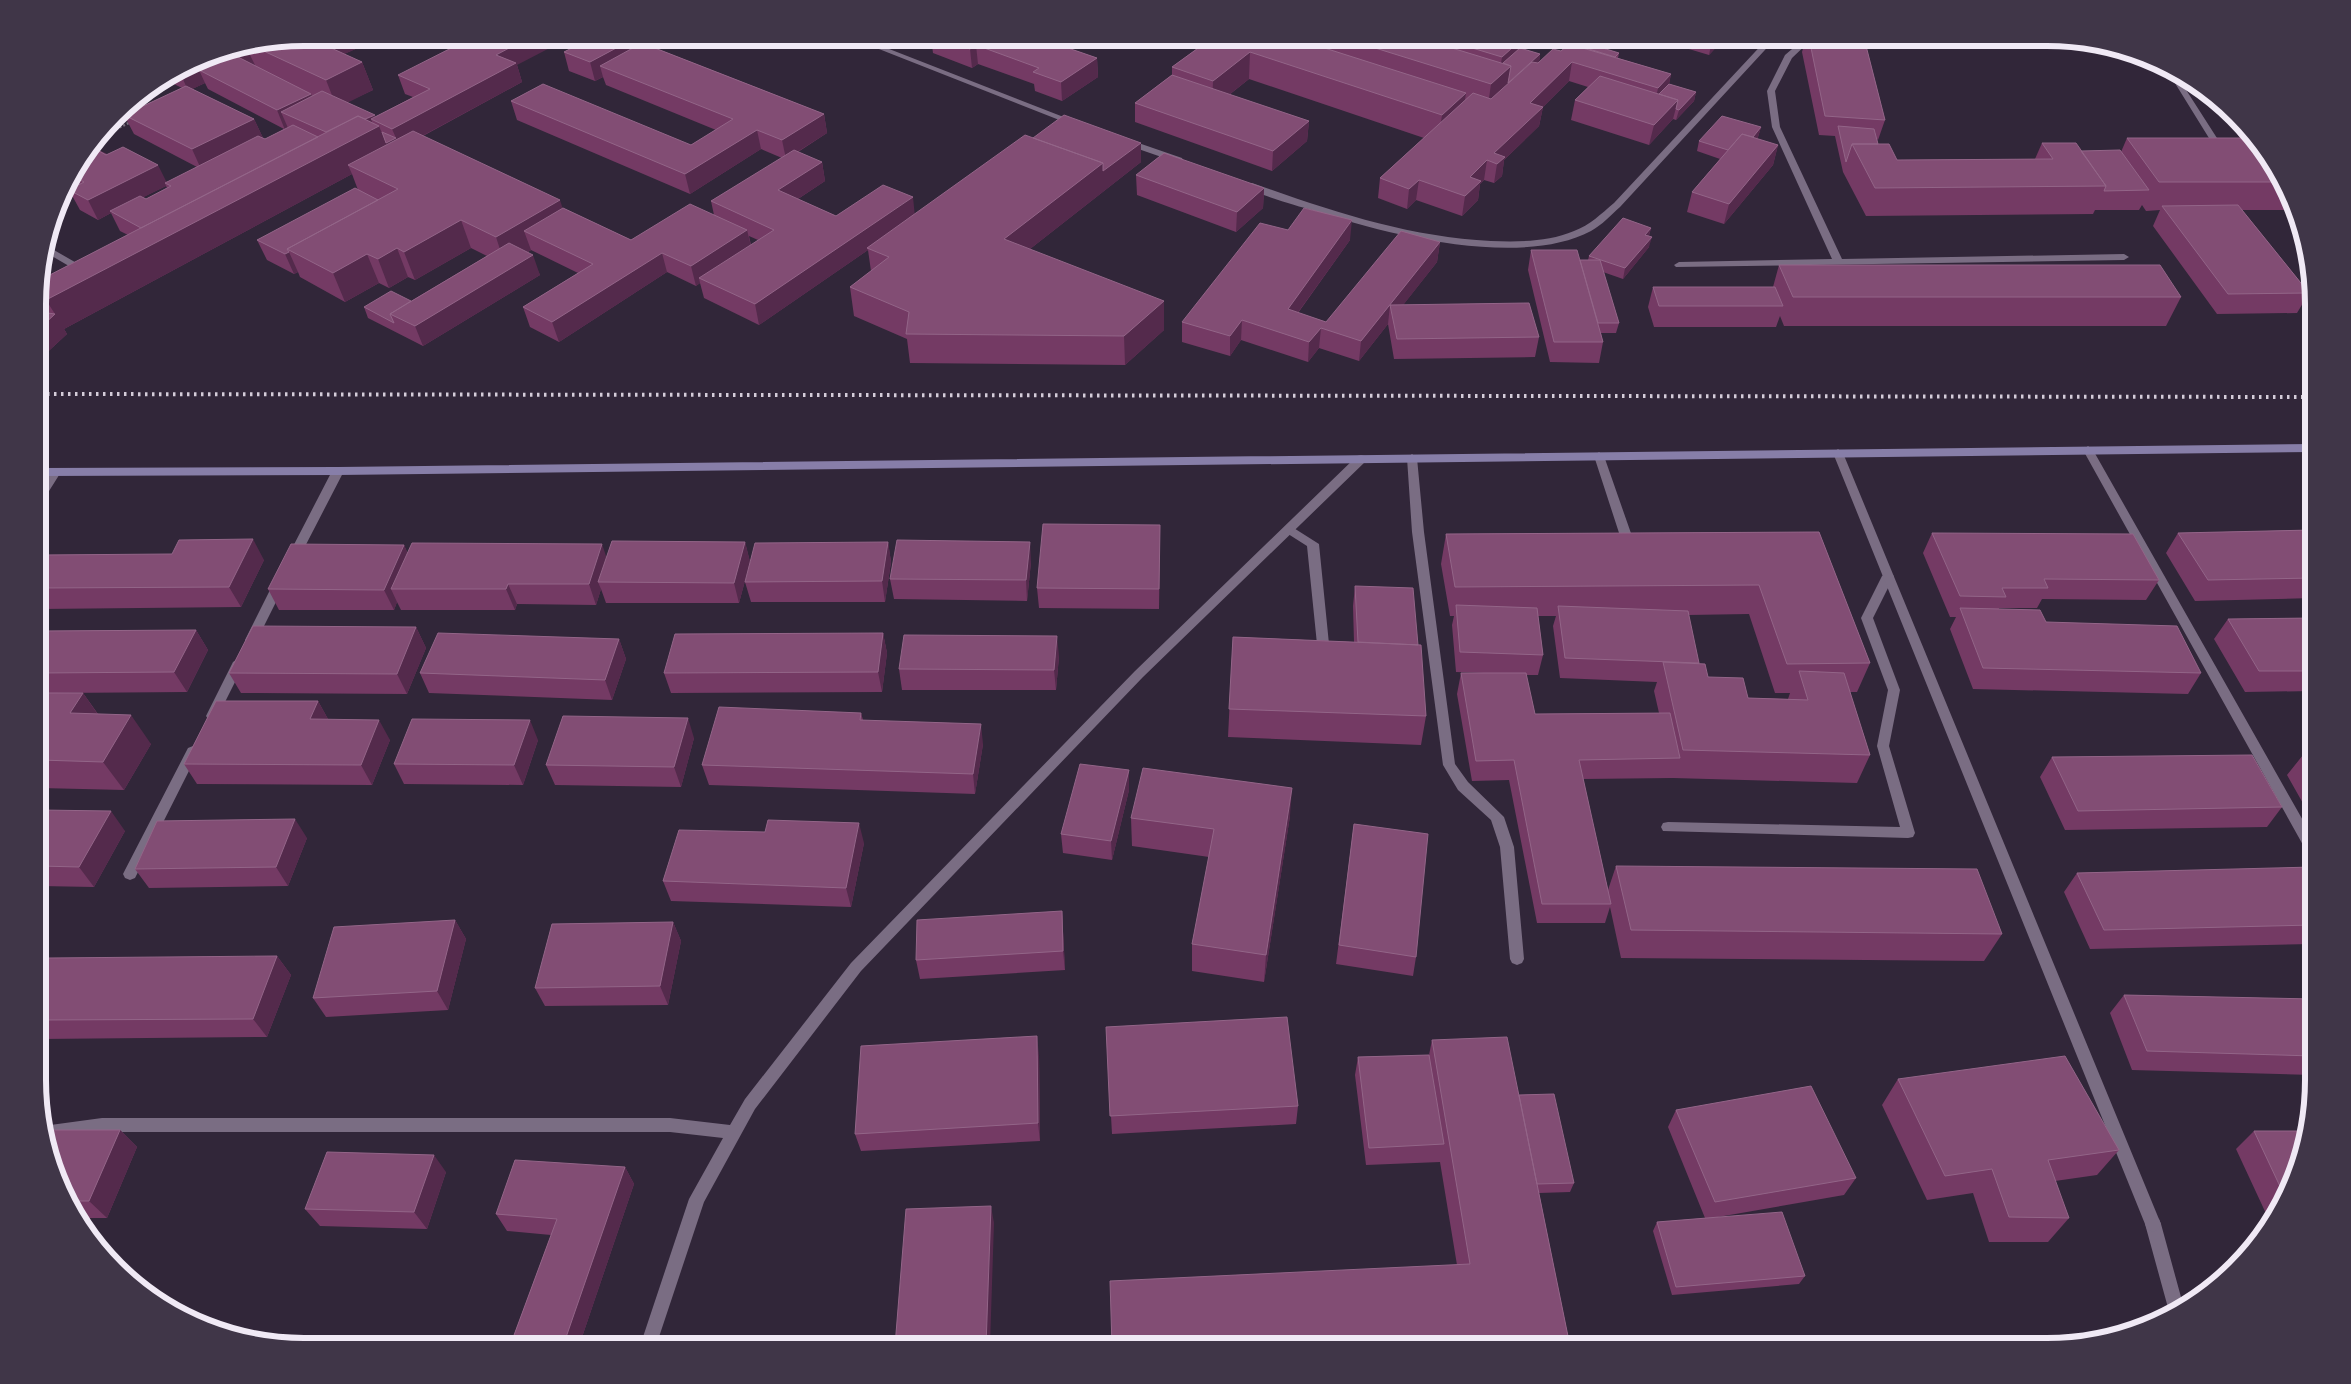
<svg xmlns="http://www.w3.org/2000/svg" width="2351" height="1384" viewBox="0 0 2351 1384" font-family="Georgia,serif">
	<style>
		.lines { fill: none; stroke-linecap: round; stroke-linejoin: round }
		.path { stroke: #776e7e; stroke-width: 2.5; stroke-dasharray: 2 2; stroke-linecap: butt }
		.service { fill: #7a6d83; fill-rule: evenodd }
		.minor { fill: #7a6d83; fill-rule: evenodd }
		.secondary { fill: #877ea8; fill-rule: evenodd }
		.rail { stroke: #d4ccd9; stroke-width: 4; stroke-dasharray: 2.5 4.5; stroke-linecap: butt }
		.wall { fill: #743a64; fill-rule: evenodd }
		.shaded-wall { fill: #542a4c }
		.building { fill: #824d74; stroke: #936588 }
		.rim { fill: none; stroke: #f0e9f5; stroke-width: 6 }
	</style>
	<rect width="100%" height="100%" fill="#312639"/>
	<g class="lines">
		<path class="path" d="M105,134L131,122"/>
		<path class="service" d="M1805,38H1813L1792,58L1775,91L1780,127L1842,259L2124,254L2129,257L2124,260L1676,267L1674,265L1679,262L1832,259L1772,127L1767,91L1785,55Z
			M2165,67L2174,71L2224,149L2223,151H2217Z
			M1599,452L1604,456L1633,539L1631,542L1627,543L1621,539L1594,456Z
			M1412,454L1417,458L1424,532L1455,764L1468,782L1504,817L1514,847L1524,959L1522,963L1517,965L1512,963L1510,959L1500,847L1491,820L1458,790L1443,765L1412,532L1407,458Z
			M1289,525L1319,544L1330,654L1324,658L1318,654L1307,546L1285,532L1283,529Z
			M1888,572L1894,576L1873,618L1900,690L1889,746L1915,833L1913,837L1908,838L1663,831L1661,827L1663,823L1668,822L1900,827L1877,746L1888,690L1861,618L1882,576Z
			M2153,1216L2159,1219L2161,1224L2184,1308L2170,1315L2145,1224L2147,1219Z"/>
		<path class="minor" d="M851,38H861L1079,123L1072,125Z
			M1768,38H1776L1620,207C1611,215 1602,225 1591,231C1519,269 1385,234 1312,210C1297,206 1254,194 1244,185L1252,183C1331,211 1407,237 1491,241C1518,242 1548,242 1574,231C1590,225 1601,214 1614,203Z
			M1124,138L1182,158L1183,160L1176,162L1121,143V139Z
			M47,246L80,265L82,267L77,270L74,269L45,252Z
			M2088,446L2093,450L2313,838V855L2308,854L2083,450Z
			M1838,449L1843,453L2161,1224L2159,1229L2153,1232L2147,1229L2145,1224L1833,453Z
			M1361,455L1365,456L1366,459L1365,462L1143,677L861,971L755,1109L704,1202L656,1346H640L689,1199L723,1138L670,1132H102L46,1140L43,1126L102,1118H670L730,1125L745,1099L851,963L1135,671L1357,456Z
			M338,467L344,471L298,560L292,564L288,563L286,560L332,471Z
			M55,468L61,472L44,499L40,500V487L51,469Z
			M280,578L286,582L257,640L251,644L247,643L245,640L274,582Z
			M239,658L245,662L218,716L216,719H208L206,716L233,662Z
			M193,746L198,748L199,751L135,878L130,880L125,878L123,874L125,870L188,748Z"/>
		<path class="secondary" d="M2313,444V452L338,475L40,476V468L338,467Z"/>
		<path class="rail" d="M40,394L2313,397"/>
	</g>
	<path class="wall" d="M305,38H380L344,54L362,62L373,90L347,102L375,117L413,97L405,94L398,75L517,65L522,82L423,136L563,208L631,240L714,215L711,201L782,158L761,149L690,194L517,120L511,101L691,145L716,130L606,85L603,77L595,81L569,71L564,52L591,38H654L656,47L655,48L824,114L827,133L798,152L822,162L825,181L798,199L836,216L915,214L1033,138L1141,143V162L1030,249L1164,330L1125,365L910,363L907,339L854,316L850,287L871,271L868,250L759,325L704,298L700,283L696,286L667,272L559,342L530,327L523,307L578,273L531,250L528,252L540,275L423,346L368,318L364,307L411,301L487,256L471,248L415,280L408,277L389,288L379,283L345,302L300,277L298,272L294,274L267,260L257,240L358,190L352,174L64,329L67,334L40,359V280L128,235L120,231L111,213L98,220L80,210L69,190L71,189L65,186L94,148L167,182L197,167L134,134L124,115L182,88L166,80L203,58ZM205,83L208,89L284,129L265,139L263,138L254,119L192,89ZM166,186L167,188L146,199L143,197ZM749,236L758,240L751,245Z
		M931,38H1039L1097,58L1098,77L1062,101L1035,91L1034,84L978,64L972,68L933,53Z
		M1066,38H1112L1098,47L1084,42L1081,45L1066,40Z
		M1212,38H1420L1427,40V38H1518L1522,39L1520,48L1540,54L1539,62L1561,51L1576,45L1577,44L1570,41L1571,38H1618L1604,49L1619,53L1618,58L1671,74L1669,84L1696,92L1694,101L1676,120L1673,119L1649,145L1571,120L1575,100L1588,87L1569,81L1543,107L1539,126L1504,160L1502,176L1494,183L1484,180L1480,184L1478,200L1462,216L1416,200L1407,209L1378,198L1380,178L1424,138L1249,79L1229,95L1309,121L1307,141L1272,171L1135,122V103L1172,75V67Z
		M1522,38H1552L1538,49L1521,44Z
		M1640,38H1731L1726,42L1721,41L1720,43L1709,55L1652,38L1649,40Z
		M1806,38H1888L1866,46L1885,120L1878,140L1877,139L1878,144L1897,160L2035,159L2042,143L2081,151L2121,152L2127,138H2240L2215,100L2235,116L2278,171L2295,210H2242L2309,293L2297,313L2217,314L2153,226L2160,210L2146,211L2142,205L2139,210H2095L2093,214L1866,216L1843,172L1835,136L1819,135L1802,52Z
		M1761,127L1758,137L1757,139L1778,145L1773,165L1724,224L1687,212L1692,192L1720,159L1697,151L1699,141Z
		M1136,175L1264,188L1263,208L1236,232L1137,195Z
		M1651,228L1649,236V247L1623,279L1603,272L1619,323L1616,333H1601L1603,342L1599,363L1550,362L1528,270L1531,250L1580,260H1588L1589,256Z
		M1288,230L1350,240L1298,313L1326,322L1440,242L1437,262L1403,305L1539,337L1535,357L1394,359L1388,324L1359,361L1319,348L1308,362L1241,340L1230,356L1182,342V322Z
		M1779,265L2181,297L2166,326H1784L1780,316L1776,327H1654L1648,307L1653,287H1773Z
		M1160,525L1159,609L1039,608L1037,588Z
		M2313,530V598L2195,601L2166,553L2178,533Z
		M1819,532L1870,663L1857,692H1850L1870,755L1857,783L1673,778L1583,779L1608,890L1616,866L2002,934L1984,961L1621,958L1610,907L1605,923H1537L1509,780L1472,781L1457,694L1461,673H1483L1456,672L1452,625L1454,616H1450L1441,564L1446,534ZM1749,614L1775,693H1790L1788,699L1748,698L1708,677L1699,663L1688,615ZM1538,616H1556L1553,626L1560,678L1657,682L1654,691L1659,713L1535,714L1526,675H1538L1543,655Z
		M1932,533L2159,580L2146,600L2042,599L2037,608H1999V609L2046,622L2201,673L2188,694L1973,689L1950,629L1956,617H1950L1923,553Z
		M745,542L750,562L739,603H606L601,589L596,605L517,604L515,610H401L397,602L394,610H279L268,589L404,545L407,552L606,557Z
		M888,542L891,562L885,602H751L745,582Z
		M40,555L264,560L241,607L40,609Z
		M1031,562L1027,601L894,599L890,579Z
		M1355,586L1418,645L1426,716L1421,745L1228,737L1233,637L1354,642L1353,606Z
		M2313,618V691L2245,692L2214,639L2228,619Z
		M416,627L426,648L407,694L241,693L229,673Z
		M196,630L208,650L187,692L57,693H83L98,714L151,744L124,790L40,788V631Z
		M883,633L887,653L882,692L671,693L664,673Z
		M619,639L626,659L612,700L429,693L420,673Z
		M1059,656L1056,690H902L899,669Z
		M318,701L328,719L390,740L372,785L197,784L184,764Z
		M861,713L863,720L983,744L975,794L709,785L702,765Z
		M694,738L681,787L555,785L546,765Z
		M538,740L523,785L404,784L394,764Z
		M2303,755H2313V821L2287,775Z
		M2052,757L2282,807L2267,827L2065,830L2040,777Z
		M1129,770V790L1112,860L1063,853L1061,834Z
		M40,810L125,831L94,887L40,886Z
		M1290,816L1264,982L1192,971V944L1209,857L1132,846L1131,818Z
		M1354,824L1416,957L1413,976L1336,964Z
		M307,838L288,886L149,888L135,869Z
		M864,843L851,907L671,901L663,881Z
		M2313,867V944L2090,949L2064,892L2077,873Z
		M1062,911L1065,970L920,979L916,960Z
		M455,920L466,939L448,1010L326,1017L313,998Z
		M673,922L681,941L668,1005L545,1006L535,988Z
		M277,956L291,975L267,1037L40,1039V970L41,971Z
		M2124,995L2313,999V1075L2132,1070L2110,1013Z
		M1106,1027L1298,1106L1296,1124L1112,1134Z
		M1432,1040L1519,1095L1574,1183L1570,1192L1539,1193L1570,1346L1457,1265L1440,1162L1366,1165L1355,1075L1358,1057L1429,1055Z
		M1039,1055L1040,1141L861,1151L855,1134Z
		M1898,1079L2119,1150L2097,1175L2055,1181L2069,1218L2048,1242H1989L1973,1193L1927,1200L1882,1105Z
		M1676,1110L1856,1178L1844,1195L1718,1217L1805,1276L1799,1284L1672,1295L1653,1231L1657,1222L1705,1218L1668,1127Z
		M120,1130L137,1147L107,1218H78L52,1166Z
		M2254,1131L2299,1165L2278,1213L2272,1220H2269L2236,1149Z
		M625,1167L634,1184L579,1346H510L551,1235L507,1231L496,1214Z
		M446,1172L427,1229L320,1226L305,1209Z"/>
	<path class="shaded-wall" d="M305,38H380L320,65Z
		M528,38H569L517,65L522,82L359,170L348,165L352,174L64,329L67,334L40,359V328L55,314L46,300L334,136L375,115L378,122L371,119L374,128L379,126L386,143L396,138L392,129L496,55Z
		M635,38H654L656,47L613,71L600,66L603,77L595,81L590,62Z
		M1080,38H1084V42L1081,45Z
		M1098,38H1112L1098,47Z
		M1543,38H1552L1538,49L1540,40Z
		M1608,38H1618L1601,52L1603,42Z
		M1718,38H1722L1720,43L1709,55L1711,45Z
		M1728,38H1731L1726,42Z
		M1860,38H1888L1865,46Z
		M1522,39L1519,58L1499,76L1502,57Z
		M976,45L978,64L972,68L970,49Z
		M247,49L255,65L242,71L233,52Z
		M1250,52L1249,79L1212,108L1213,81Z
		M1540,54L1539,64L1487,112L1491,84L1511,66Z
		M214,56L223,74L199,70L205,83L188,91L180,72Z
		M1097,58L1098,77L1062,101L1061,82Z
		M362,62L373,90L337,108L326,80Z
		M1572,62L1569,81L1543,107L1539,126L1504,160L1502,176L1494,183L1497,164L1494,153L1530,103Z
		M1671,74L1667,93L1655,103L1658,88Z
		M148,92L151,98L122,112L128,104Z
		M1696,92L1694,101L1676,120L1679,110Z
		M1466,93L1462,120L1438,142L1442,115Z
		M311,94L319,114L281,112L288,128L285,130L277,110Z
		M1678,100L1673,119L1649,145L1654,125Z
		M824,114L827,133L786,159L782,140Z
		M254,119L263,138L201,169L192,149Z
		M1309,121L1307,141L1272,171L1273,151Z
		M1761,127L1758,137L1743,155L1746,145Z
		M757,130L761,149L690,194L685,174Z
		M1141,143V162L1007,267L1004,239L1103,163Z
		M1778,145L1773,165L1724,224L1729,204Z
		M1487,160L1484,180L1480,184L1478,200L1462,216L1465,196L1470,177Z
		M822,162L825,181L781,210L778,190Z
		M158,165L168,185L165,183L166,186L112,213L110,211L111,213L98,220L88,200Z
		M1419,180L1416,200L1407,209L1409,189Z
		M1264,188L1263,208L1236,232L1237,212Z
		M913,197L915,217L867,248L868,250L759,325L755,304Z
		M560,200L569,228L524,231L531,250L505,265L496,237Z
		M461,220L471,248L415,280L404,252Z
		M1352,220L1350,240L1286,329L1288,309Z
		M1651,228L1648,238L1645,235Z
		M747,230L752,250L699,278L700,283L696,286L691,266Z
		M1652,237L1649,247L1623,279L1625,268Z
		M1440,242L1437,262L1393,318L1390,305L1388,324L1359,361L1361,341Z
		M397,248L408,277L389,288L378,259Z
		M289,252L298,272L294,274L285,254Z
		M662,253L667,272L559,342L552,322Z
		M367,254L379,283L345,302L333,273Z
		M533,255L540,275L423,346L415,326Z
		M43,261L48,270L40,274V270Z
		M1164,301V330L1125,365L1124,336Z
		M1242,320L1241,340L1230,356V336Z
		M1321,328L1319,348L1308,362L1309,342Z
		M1160,525V546L1159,609V589Z
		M253,539L264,560L241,607L229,587Z
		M745,542L750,562L739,603L734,583Z
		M888,542L891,562L885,602L882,581Z
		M1030,542L1031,562L1027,601L1026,580Z
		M602,544L609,565L598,582L601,589L596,605L589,584Z
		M404,545L413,565L391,589L397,602L394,610L384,590Z
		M508,584L517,604L515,610L506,589Z
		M416,627L426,648L407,694L397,674Z
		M196,630L208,650L187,692L174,672Z
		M883,633L887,653L882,692L878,672Z
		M1057,636L1059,656L1056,690L1054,670Z
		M619,639L626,659L612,700L605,680Z
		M83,693L103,722L70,713Z
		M318,701L329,721L310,719Z
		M131,715L151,744L124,790L103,762Z
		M688,718L694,738L681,787L674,767Z
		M379,720L390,740L372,785L361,765Z
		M530,720L538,740L523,785L514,765Z
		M981,724L983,744L975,794L973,774Z
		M1129,770V790L1112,860L1111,841Z
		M1292,788L1290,816L1264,982L1266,955Z
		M111,811L125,831L94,887L79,867Z
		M295,819L307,838L288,886L276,867Z
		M859,823L864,843L851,907L846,888Z
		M1062,911L1063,931L1065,970L1063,951Z
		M455,920L466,939L448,1010L437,991Z
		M673,922L681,941L668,1005L660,986Z
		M277,956L291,975L267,1037L253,1019Z
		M1037,1036L1039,1055L1040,1141L1038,1123Z
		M120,1130L137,1147L107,1218L89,1201Z
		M434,1155L446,1172L427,1229L414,1212Z
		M625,1167L634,1184L579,1346H563Z
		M991,1206L994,1223L990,1346H986Z"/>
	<path class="building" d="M305,38H311H309L362,62L326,80L255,47Z
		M471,38H528L496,55L516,63L392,129L371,119L430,89L398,75Z
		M591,38H635L590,62L564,52Z
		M939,38H1039L1097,58L1061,82L1033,72L1039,68L976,45L970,49Z
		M1212,38H1293L1466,93L1442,115L1250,52L1213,81L1172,67Z
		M1343,38H1419L1511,66L1491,84Z
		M1439,38H1518L1522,39L1502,57Z
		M1533,38H1543L1540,40Z
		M1589,38H1608L1603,42Z
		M1686,38H1718L1711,45Z
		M1809,38H1864L1885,120L1825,116Z
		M1580,41L1619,53L1615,57L1576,45Z
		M642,43L824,114L782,140L757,130L685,174L511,101L543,84L691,145L733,119L600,66Z
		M1569,44L1671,74L1658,88L1572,62L1530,103L1543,107L1494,153L1505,157L1497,164L1487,160L1470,177L1481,181L1465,196L1419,180L1409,189L1380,178L1473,93L1491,99L1532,62L1538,63L1553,49L1561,51Z
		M1520,48L1540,54L1508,83L1511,66L1503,63Z
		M214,55V56L182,70L203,58Z
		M234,55L311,94L277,110L199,70Z
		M1172,75L1309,121L1273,151L1135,103Z
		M1600,76L1678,100L1654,125L1575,100Z
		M1669,84L1696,92L1679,110L1676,109L1678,100L1659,94Z
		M186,86L254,119L192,149L124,115Z
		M322,91L375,115L365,119L358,116L326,132L281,112Z
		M1064,115L1141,143L1103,171V163L1033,138Z
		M358,116L379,126L46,300L40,297V280Z
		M1722,116L1761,127L1753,137L1742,134L1728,150L1699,141Z
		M293,125L318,137L141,228L110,211L140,196L146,199L171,186L165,183L258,136L265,139Z
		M1838,126L1874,129L1878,144H1852L1846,162Z
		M413,131L560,200L496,237L461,220L404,252L397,248L378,259L367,254L333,273L287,249L398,189L348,165Z
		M382,132L396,138L386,143Z
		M1742,134L1778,145L1729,204L1692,192Z
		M1025,135L1103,163L1004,239L1164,301L1124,336L906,334L909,312L850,287L889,257L867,248Z
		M2127,138H2252L2278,171L2283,182H2159Z
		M2042,143H2076L2106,186L1875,188L1852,144H1889L1897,160L2053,159Z
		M123,147L158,165L88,200L69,190L84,182L73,176L94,148L106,155Z
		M794,150L822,162L778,190L836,216L883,185L913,197L755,304L699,278L774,230L711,201Z
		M2120,150L2149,190L2104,191L2106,186L2081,151Z
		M1164,153L1264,188L1237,212L1136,175Z
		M355,188L378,200L287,249L289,252L285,254L257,240Z
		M690,204L747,230L691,266L662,253L552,322L523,307L593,264L524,231L563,208L631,240Z
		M2238,205L2309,293L2228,294L2162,206Z
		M1304,208L1352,220L1288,309L1326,322L1401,231L1440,242L1361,341L1321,328L1309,342L1242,320L1230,336L1182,322L1260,223L1288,230Z
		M1623,218L1651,228L1645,235L1652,237L1625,268L1589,256Z
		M509,243L533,255L415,326L390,314Z
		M1531,250H1577L1603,342H1554Z
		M1580,260H1600L1619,323H1598Z
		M1779,265H2160L2181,297H1793Z
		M1653,287H1775L1783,306H1659Z
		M391,291L411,301L390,314L394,323L364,307Z
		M1529,303L1539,337L1397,339L1390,305Z
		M40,312L55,314L40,328Z
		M1043,524L1160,525L1159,589L1037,588Z
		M2313,530V578L2208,580L2178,533Z
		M1819,532L1870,663L1787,664L1759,585L1455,587L1446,534Z
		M1932,533L2133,534L2159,580L2044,579L2048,588H2002L2006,597L1960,596Z
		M253,539L229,587L40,588V555L172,554L179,540Z
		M897,540L1030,542L1026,580L890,579Z
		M612,541L745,542L734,583L598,582Z
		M888,542L882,581L745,582L755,543Z
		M412,543L602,544L589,584H508L506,589H391Z
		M291,544L404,545L384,590L268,589Z
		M1355,586L1413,588L1418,645L1358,642Z
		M1456,605L1537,608L1543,655L1460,652Z
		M1558,606L1688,611L1699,663L1565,658Z
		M1960,608L2040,610L2046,622L2177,626L2201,673L1983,668Z
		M2313,618V671H2259L2228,619Z
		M253,626L416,627L397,674L229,673Z
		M196,630L174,672L40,673V631Z
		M438,633L619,639L605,680L420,673Z
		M883,633L878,672L664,673L675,634Z
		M904,635L1057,636L1054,670L899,669Z
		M1233,637L1421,645L1426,716L1229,709Z
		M1663,662L1705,664L1708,677L1743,678L1748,698L1808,700L1799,671L1844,673L1870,755L1683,750Z
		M1461,673H1526L1535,714L1670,713L1680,758L1579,760L1611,904H1542L1514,760L1476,761Z
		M40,693H83L70,713L131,715L103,762L40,760Z
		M216,701H318L310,719L379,720L361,765L184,764Z
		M719,707L861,713L860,720L981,724L973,774L702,765Z
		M563,716L688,718L674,767L546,765Z
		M412,719L530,720L514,765L394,764Z
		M2252,755L2282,807L2078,811L2052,757Z
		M2303,755H2313V773Z
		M1080,764L1129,770L1111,841L1061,834Z
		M1143,768L1292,788L1266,955L1192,944L1214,829L1131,818Z
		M40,810L111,811L79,867L40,866Z
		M295,819L276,867L135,869L157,821Z
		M768,820L859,823L846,888L663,881L679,830L765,832Z
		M1354,824L1428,834L1416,957L1339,945Z
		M1616,866L1977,869L2002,934L1631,930Z
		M2313,867V925L2104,930L2077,873Z
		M1062,911L1063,951L916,960L917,920Z
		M455,920L437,991L313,998L334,927Z
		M673,922L660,986L535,988L552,924Z
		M277,956L253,1019L40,1020V975L48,958Z
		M2124,995L2313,999V1056L2147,1051Z
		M1287,1017L1298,1106L1110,1116L1106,1027Z
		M1037,1036L1038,1123L855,1134L861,1046Z
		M1507,1037L1570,1346H1112L1110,1281L1470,1264L1432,1040Z
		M1429,1055L1444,1144L1369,1148L1358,1057Z
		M2065,1056L2119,1150L2048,1160L2069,1218L2009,1217L1992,1169L1945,1176L1898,1079Z
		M1811,1086L1856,1178L1715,1202L1676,1110Z
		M1554,1094L1574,1183L1537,1184L1519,1095Z
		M43,1130H120L89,1201H69L52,1166Z
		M2254,1131H2306L2299,1165L2285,1197Z
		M327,1152L434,1155L414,1212L305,1209Z
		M515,1160L625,1167L563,1346H510L557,1219L496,1214Z
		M991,1206L986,1346H895L906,1209Z
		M1782,1212L1805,1276L1676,1287L1657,1222Z"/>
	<path d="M0 0H2351V1384H0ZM304 46H2047A258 258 0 0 1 2305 304V1080A258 258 0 0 1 2047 1338H304A258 258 0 0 1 46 1080V304A258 258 0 0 1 304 46Z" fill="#403648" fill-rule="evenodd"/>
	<path class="rim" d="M304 46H2047A258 258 0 0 1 2305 304V1080A258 258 0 0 1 2047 1338H304A258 258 0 0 1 46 1080V304A258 258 0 0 1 304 46Z"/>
</svg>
